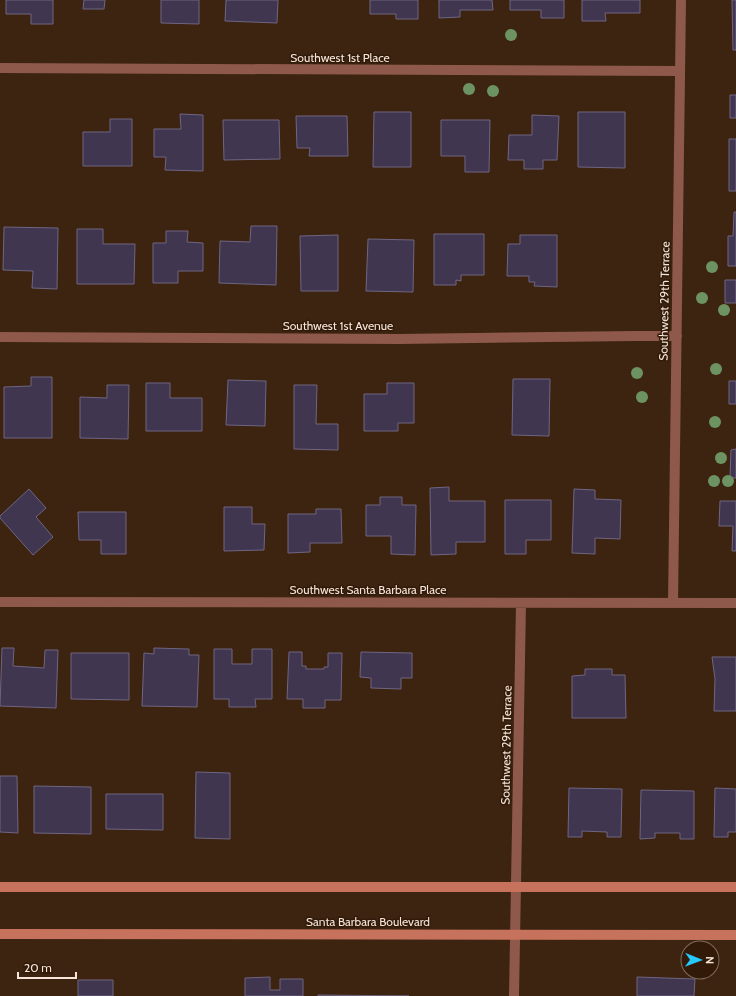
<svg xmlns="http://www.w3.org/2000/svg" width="736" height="996" viewBox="0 0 736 996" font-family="Cabin,sans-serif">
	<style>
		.building { fill: #403650; stroke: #706582 }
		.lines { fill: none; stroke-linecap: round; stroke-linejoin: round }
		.street { stroke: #8e594b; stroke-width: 10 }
		.secondary { stroke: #c6725c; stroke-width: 10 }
		.tree { fill: #6c9361 }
		.labels { text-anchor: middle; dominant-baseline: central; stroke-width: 3; stroke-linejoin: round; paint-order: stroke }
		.street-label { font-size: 12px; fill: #f5e4d9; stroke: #311a07 }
	</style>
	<rect width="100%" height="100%" fill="#3c2411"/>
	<path class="building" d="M6,0H53V24H31V14H6Z
		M84,0H105L104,9H83Z
		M161,0H199V24L161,23Z
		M226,0H278L277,23L225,21Z
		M370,0H418V19H396V14H370Z
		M439,0H492L493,10H460V17L439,18Z
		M510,0H564V18H541V10H510Z
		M582,0H640V13H605L606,21H582Z
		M732,0H736V50H733Z
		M730,95H736V118H730Z
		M374,112H411V167H373Z
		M578,112H625V168L578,167Z
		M180,114L203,115V171L165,170L166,157H154V129H181Z
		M532,115L559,116L557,160H543V169H524V160H508L509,135H532Z
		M296,116H347L348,156H309L310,148H297Z
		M110,119H132V166H83V132H110Z
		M223,120H279L280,159L224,160Z
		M441,120H490L489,172H465V156H441Z
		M729,139H736V191H729Z
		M734,212H736V266H728V236H733Z
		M251,226H277L276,285L219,283L220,241L250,242Z
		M4,227L58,228L57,289L32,288L33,271L3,270Z
		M77,229H103V244H135L134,284H77Z
		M166,231H188L187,242L203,243V271H178V283H153V243H166Z
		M434,234H484V275H461V281L456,280V285H434Z
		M338,235V291H301L300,236Z
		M520,235H557V287L534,286L535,282H529V276H507L508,244H520Z
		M368,239L414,240L413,292L366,291Z
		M725,280H736V303H725Z
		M31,377H52V438H4V387L31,386Z
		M513,379H550L549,436L512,435Z
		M228,380L266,381L265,426L226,425Z
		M729,381H736V404H729Z
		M146,383H170V398H202V431H146Z
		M387,383H414V423H398V431H364V394H387Z
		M107,385H129L128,439L80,438V397L107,398Z
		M294,385H317L316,424H338V450L294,449Z
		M736,449V478H730L731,450Z
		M449,487V501H485V542H456V554L431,555L430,488Z
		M29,489L46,508L36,517L53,537L33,555L0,518V516Z
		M574,489L595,490V499L621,500L620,539L595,538V554L572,553Z
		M380,497H402V505H416L415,555L391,554V536H366V505H380Z
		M505,500H551V540H526V554H505Z
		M720,501H736V551H732L733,526H719Z
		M224,507H252V524H265L264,550L224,551Z
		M316,509H341L342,543H310V552L288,553V514H316Z
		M78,512H126V554H101V540H79Z
		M2,648H14L13,666L44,668L45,650H58L56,708L0,706Z
		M154,648L189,649V655H199L197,707L142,706L144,653L154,654Z
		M214,649H232V664H252V649H272V699H255L256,707H229V699H214Z
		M289,652H302V666H306V669H324V667H328V653H342L341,700H325V708H303V699H287Z
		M361,652L412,653V678H401V689L371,688V678L360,677Z
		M71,653H129V700L71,699Z
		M712,657H736V711H714L715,679Z
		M585,669H612V675H625L626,718H572V676L585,675Z
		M196,772L230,773V839L195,838Z
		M0,776H17L18,833L0,832Z
		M34,786L91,787V834L34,833Z
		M569,788L622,789L621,837H607V832L582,831V837H568Z
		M715,788L736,789V832H728V837H714Z
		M641,790L694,791V839H680V833H655V838L640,839Z
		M106,794H163V830L106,829Z
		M270,977V990H280V979H303V996H245V978Z
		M637,977L695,979L694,996H637Z
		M78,980H113V996H78Z
		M318,995L409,996H318Z"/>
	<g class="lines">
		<path class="street" d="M0,68L680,71
			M0,337L399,339L635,336H677
			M0,602L736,603
			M673,603L681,0
			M514,996L521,603"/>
		<path class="secondary" d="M0,887H736
			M0,934L736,935"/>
	</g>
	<g class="tree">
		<circle cx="511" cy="35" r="6"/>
		<circle cx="469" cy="89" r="6"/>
		<circle cx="493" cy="91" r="6"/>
		<circle cx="712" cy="267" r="6"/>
		<circle cx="702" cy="298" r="6"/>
		<circle cx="724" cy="310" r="6"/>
		<circle cx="716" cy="369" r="6"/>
		<circle cx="637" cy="373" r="6"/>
		<circle cx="642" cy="397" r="6"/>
		<circle cx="715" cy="422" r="6"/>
		<circle cx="721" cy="458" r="6"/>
		<circle cx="714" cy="481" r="6"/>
		<circle cx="728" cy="481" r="6"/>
	</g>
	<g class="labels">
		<g class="street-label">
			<text x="340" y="57">Southwest 1st Place</text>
			<text transform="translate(664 301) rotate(-89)">Southwest 29th Terrace</text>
			<text x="338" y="325">Southwest 1st Avenue</text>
			<text x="368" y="589">Southwest Santa Barbara Place</text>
			<text transform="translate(506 745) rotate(-89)">Southwest 29th Terrace</text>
			<text x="368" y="921">Santa Barbara Boulevard</text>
		</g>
	</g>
	<g transform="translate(700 960) rotate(91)"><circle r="19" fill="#311a07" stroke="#7f6b5b"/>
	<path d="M0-3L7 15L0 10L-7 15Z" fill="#26c9fe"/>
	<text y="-6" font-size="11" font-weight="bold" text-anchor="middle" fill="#f5e4d9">N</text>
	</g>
	<path d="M18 972v6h58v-6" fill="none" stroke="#f5e4d9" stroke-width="2"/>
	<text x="24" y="972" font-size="12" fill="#f5e4d9" stroke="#311a07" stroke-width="3" paint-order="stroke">20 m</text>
</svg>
